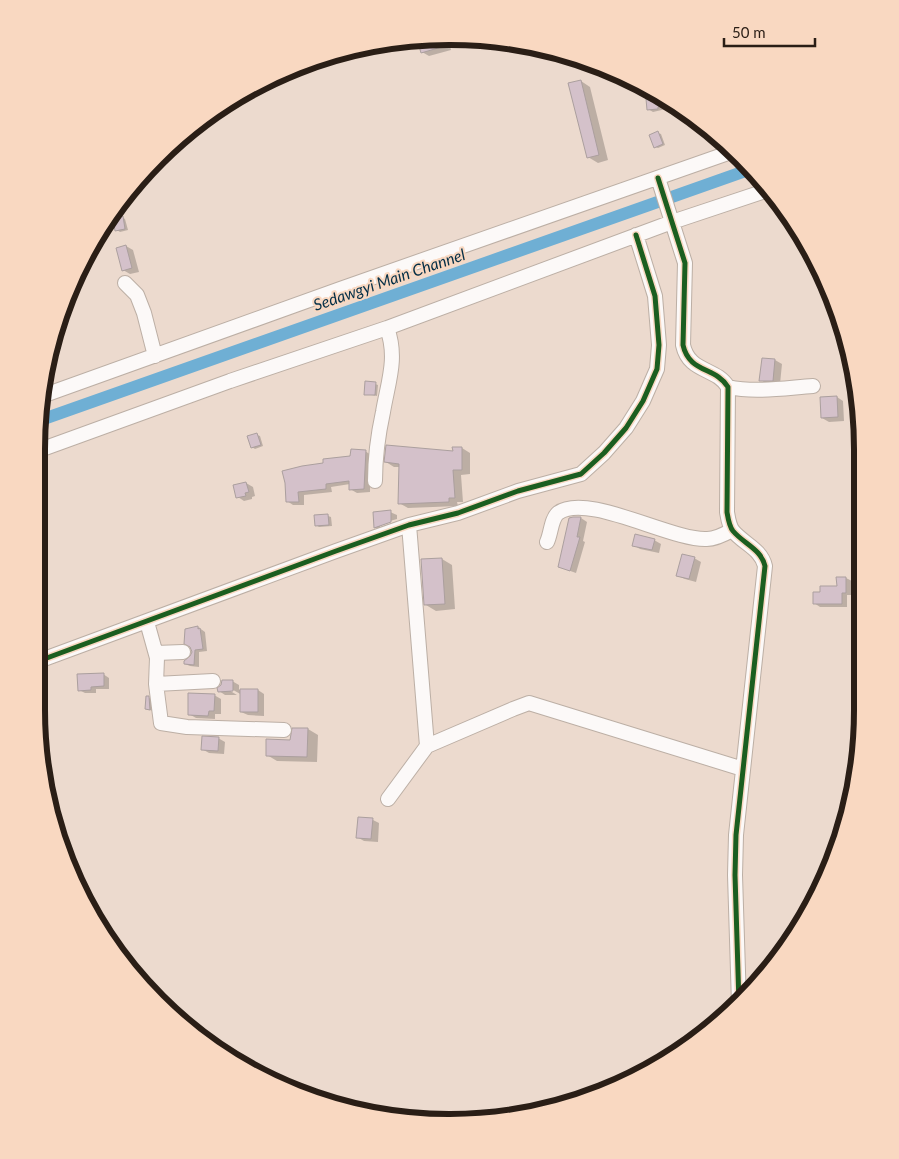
<svg xmlns="http://www.w3.org/2000/svg" width="899" height="1159" viewBox="0 0 899 1159" font-family="Lato,sans-serif">
	<style>
		.shadow { fill: #0003 }
		.lines { fill: none; stroke-linecap: round; stroke-linejoin: round }
		.canal { stroke: #6fafd4; stroke-width: 12 }
		.building { fill: #d4c1ca; stroke: #ab9f9e }
		.minor-casing { stroke: #bcafa5; stroke-width: 16 }
		.minor { stroke: #fcf9f8; stroke-width: 14 }
		.cycleway-casing { stroke: #f9d8c1; stroke-width: 8 }
		.cycleway { stroke: #1b5e20; stroke-width: 5 }
		.labels { text-anchor: middle; dominant-baseline: central; stroke-width: 4; stroke-linejoin: round; paint-order: stroke }
		.water-label { font-size: 16px; font-style: italic; fill: #042f47; stroke: #f9d8c1 }
		.rim { fill: none; stroke: #2a1e16; stroke-width: 6 }
	</style>
	<rect width="100%" height="100%" fill="#ecdace"/>
	<path class="shadow" d="M448,36L451,50L429,56L422,52L419,39Z
		M581,81L590,87L608,160L598,163L588,157Z
		M646,90H649L679,106L653,112L648,109Z
		M658,133L661,134L665,145L658,148L655,147Z
		M122,217L125,219L128,230L120,232L117,230Z
		M804,242L809,253L806,251Z
		M126,246L133,250L139,272L130,274L123,270Z
		M763,359L775,360L782,364L780,384H767L761,380Z
		M375,384L378,385L377,396L366,394Z
		M837,397L843,401L844,421L829,422L822,418Z
		M257,435L260,436L263,446L255,449L252,447Z
		M462,448L470,453V474L461,475L463,502H457L458,506L408,508L399,503L400,467H394L386,462L454,452Z
		M365,451L371,455L370,492L357,493L350,489V484L331,487L332,492L304,495V505H293L287,501L325,464L352,458Z
		M246,483L253,487L255,496L252,497V499L244,501L238,497Z
		M390,512L397,515V520V519L380,524V527L398,521V525L381,531L375,527Z
		M328,516L331,517L332,526L319,527L316,525Z
		M581,518L587,522L583,541L585,542L576,573L559,567L570,520Z
		M654,540L661,544L659,553L640,549L633,545Z
		M694,558L701,562L696,582L685,579L678,576Z
		M442,559L452,565L455,609L436,611L426,605Z
		M846,578L852,581V595H847V607H820L814,603L821,594L838,587Z
		M198,627L205,632L207,651L199,652V667L190,666L185,664L192,657Z
		M103,674L109,678V689H96V693H85L79,690Z
		M232,681L239,685V690H258L264,694V716L248,715L241,712L242,695L228,687L227,689L237,695H225L219,691Z
		M214,695L221,699V714H215V719L196,718L189,714Z
		M148,697L151,699L153,711L146,709Z
		M308,729L318,735L317,762L277,761L267,755L291,741Z
		M218,738L225,742L224,754L209,753L202,749Z
		M373,820L379,823L378,842L364,841L357,837Z"/>
	<g class="lines">
		<path class="canal" d="M38,421L751,169"/>
	</g>
	<path class="building" d="M443,37L445,46L421,53L417,39Z
		M581,80L599,155L587,158L568,83Z
		M645,88L677,105L658,107V109L647,110Z
		M658,131L663,144L654,148L649,135Z
		M123,216L125,229L115,231L113,218Z
		M126,245L132,268L122,271L116,248Z
		M762,358L775,359L773,381H759Z
		M365,381L376,382L375,395H364Z
		M837,396L838,417L821,418L820,397Z
		M257,433L261,445L251,448L247,436Z
		M386,445L453,451L452,447H462V470H453L455,498H449V502L398,504L399,464L384,462Z
		M351,449L366,450L364,489L349,490V481L326,484V489L298,492L299,502H286L285,483L282,471L302,466L323,463V459L350,456Z
		M246,482L249,492L245,493L246,496L236,498L233,485Z
		M391,510V522L374,528L373,512Z
		M328,514L329,525L315,526L314,515Z
		M573,517H581L577,537H580L570,571L558,567L569,518Z
		M635,534L655,539L652,550L632,546Z
		M682,554L695,557L689,579L676,576Z
		M442,558L445,604L424,605L421,559Z
		M836,577H846V593H842V604H813V592H820V586H837Z
		M198,626V629L200,628L203,649L195,650L194,665L184,664V661L190,656L192,652L190,647L184,644L185,629Z
		M104,673V686L91,687V690L78,691L77,674Z
		M222,680H233V691L218,692L217,688L221,685Z
		M240,689H258V712H240Z
		M188,693L215,694L214,711H209L208,716L188,715Z
		M146,696H149L150,710L145,709Z
		M292,728H308L307,757L266,756V739L290,740Z
		M202,736L219,737L218,751L201,750Z
		M358,817L373,818L371,839L356,838Z"/>
	<g class="lines">
		<g class="minor-casing">
			<path id="minor" d="M658,178L685,263L683,345C689,373 716,367 728,387L727,512C728,518 729,526 733,531C744,544 761,549 765,566L736,835L735,875L739,1004
				M125,283L137,295L144,313L155,356
				M728,387C755,393 785,388 813,386
				M42,396L340,289L734,151
				M37,451L230,381L387,328L672,222L768,190
				M375,481C375,458 378,435 383,412C388,382 398,358 387,328
				M409,525L427,746L513,709L529,703L743,769
				M547,542C551,534 551,519 558,513C587,492 672,541 707,539C716,539 725,534 732,530
				M147,622L157,658L156,684L161,723L187,727L284,730
				M156,653L183,652
				M36,662L336,551L409,525L458,513L518,491L581,474L604,453L626,428L643,401L657,369L659,345L655,296L636,235
				M156,684L213,681
				M388,799L427,746"/>
		</g>
		<use href="#minor" class="minor"/>
		<g class="cycleway-casing">
			<path id="cycleway" d="M658,178L685,263L683,345C689,373 716,367 728,387L727,512C728,518 729,526 733,531C744,544 761,549 765,566L736,835L735,875L739,1004
				M36,662L336,551L409,525L458,513L518,491L581,474L604,453L626,428L643,401L657,369L659,345L655,296L636,235"/>
		</g>
		<use href="#cycleway" class="cycleway"/>
	</g>
	<g class="labels">
		<g class="water-label">
			<text transform="translate(389 279) rotate(-19)">Sedawgyi Main Channel</text>
		</g>
	</g>
	<path d="M0 0H899V1159H0ZM449 45H450A404 404 0 0 1 854 449V710A404 404 0 0 1 450 1114H449A404 404 0 0 1 45 710V449A404 404 0 0 1 449 45Z" fill="#f9d8c1" fill-rule="evenodd"/>
	<path class="rim" d="M449 45H450A404 404 0 0 1 854 449V710A404 404 0 0 1 450 1114H449A404 404 0 0 1 45 710V449A404 404 0 0 1 449 45Z"/>
	<path d="M724 38v8h91v-8" fill="none" stroke="#2a1e16" stroke-width="2.5"/>
	<text x="732" y="38" font-size="15" fill="#2a1e16" stroke="#f9d8c1" stroke-width="4" paint-order="stroke">50 m</text>
</svg>
